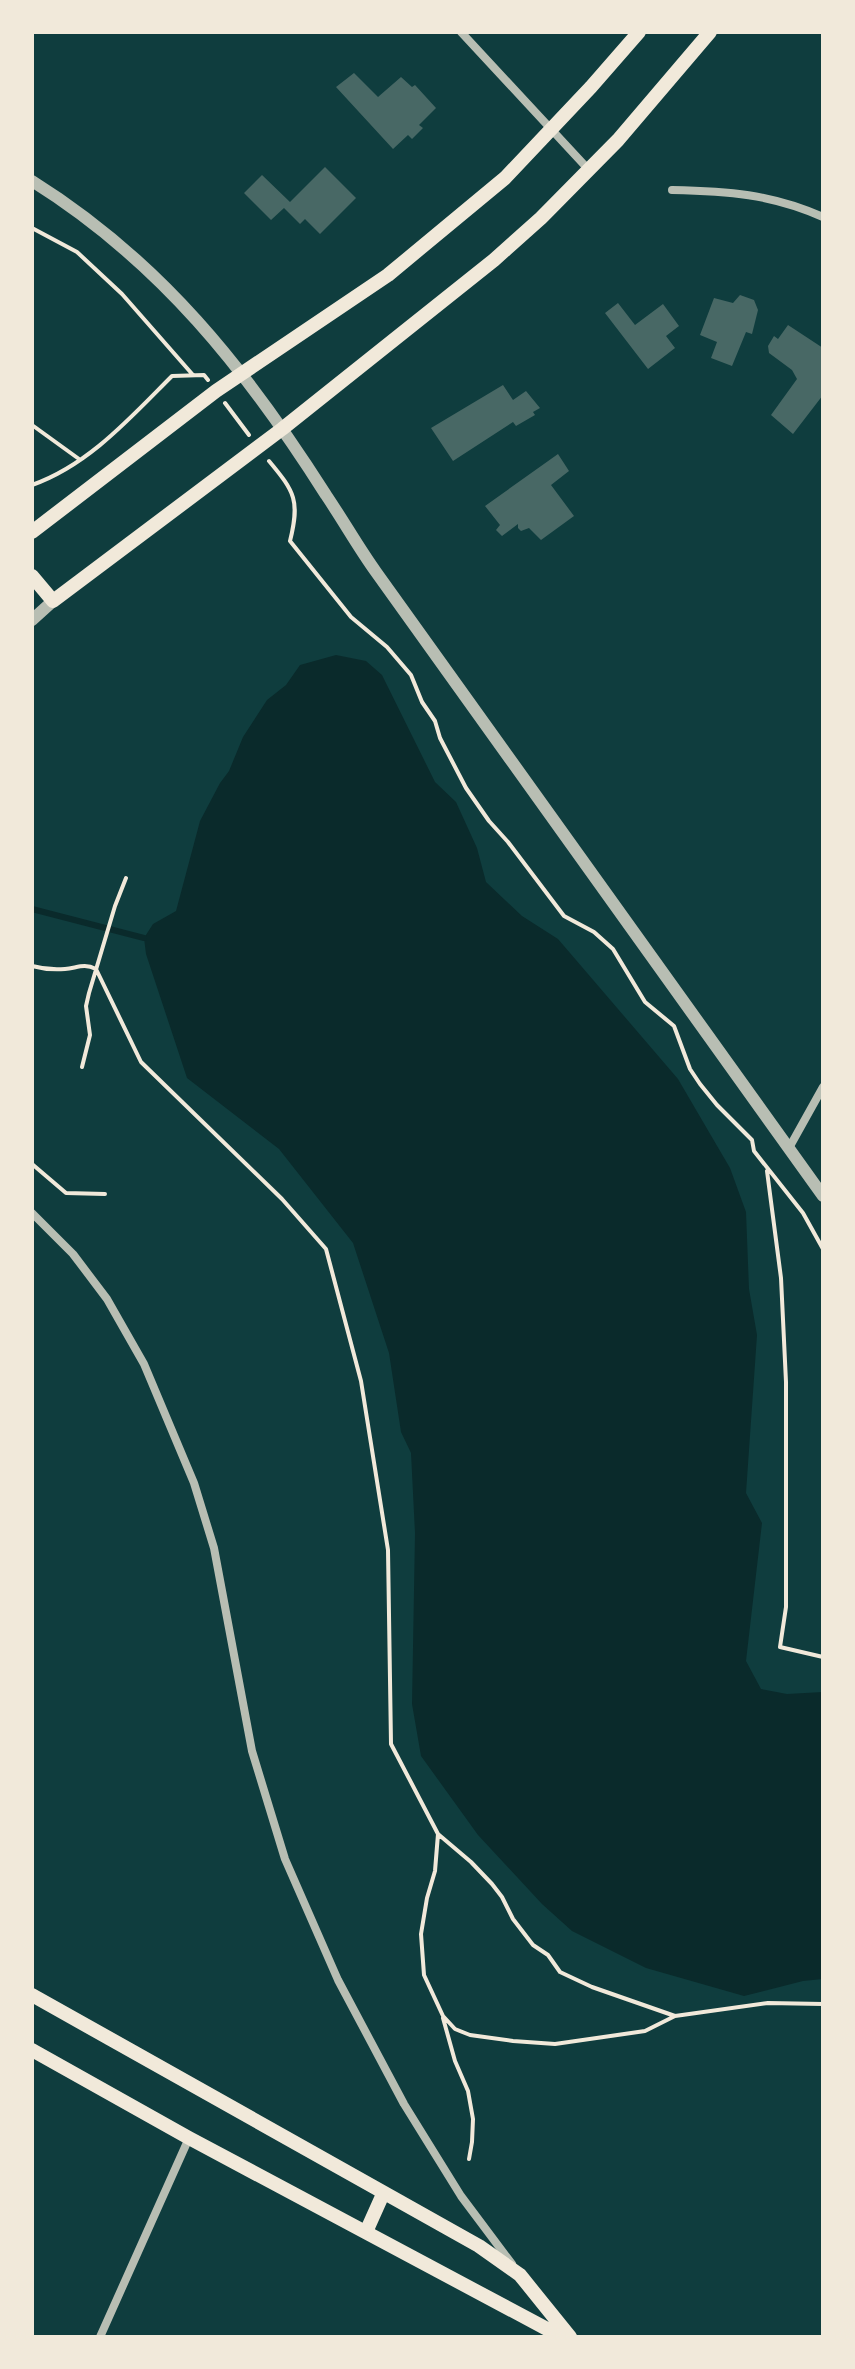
<svg xmlns="http://www.w3.org/2000/svg" width="855" height="2369" viewBox="0 0 855 2369" font-family="'Space Grotesk',sans-serif">
	<style>
		.water { fill: #0a2a2b }
		.lines { fill: none; stroke-linecap: round; stroke-linejoin: round }
		.stream { stroke: #0a2a2b; stroke-width: 6 }
		.building { fill: #486865 }
		.path { stroke: #f1e9da; stroke-width: 4 }
		.minor { stroke: #b8beb3; stroke-width: 8 }
		.tertiary { stroke: #b8beb3; stroke-width: 12 }
		.secondary { stroke: #f1e9da; stroke-width: 14 }
	</style>
	<rect width="100%" height="100%" fill="#0f3d3e"/>
	<path class="water" d="M336,655L366,661L382,675L435,782L456,802L477,848L486,882L522,916L558,939L678,1079L730,1168L746,1212L749,1289L757,1335L746,1493L762,1523L746,1661L761,1689L787,1694L823,1692V1979L803,1981L744,1996L646,1968L572,1931L542,1904L478,1835L421,1756L412,1704L415,1533L411,1453L401,1432L389,1353L353,1243L279,1149L187,1078L146,954L144,938L153,924L176,911L200,821L220,783L229,771L243,737L267,700L286,685L300,665Z"/>
	<g class="lines">
		<path class="stream" d="M32,909L144,938"/>
	</g>
	<path class="building" d="M354,73L378,97L401,77L412,87L415,85L436,108L419,125L423,128L412,139L408,135L393,149L336,87Z
		M325,167L356,198L320,234L305,219L300,224L284,208L271,220L244,193L262,175L290,202Z
		M740,295L754,300L758,310L752,334L746,332L732,366L711,358L717,342L700,335L714,298L733,303Z
		M618,303L635,325L663,304L679,326L666,336L675,348L648,369L605,313Z
		M788,325L823,348V395L793,434L771,415L797,379L792,370L769,353L768,346L774,336L778,339Z
		M503,385L513,400L526,391L540,408L533,412L535,415L516,426L513,422L453,461L431,428Z
		M558,454L569,471L551,485L574,516L541,540L529,528L521,531L518,528V524L502,536L496,530L500,525L485,506Z"/>
	<g class="lines">
		<path class="path" d="M32,228L77,252L122,294L193,375
			M225,403L249,435
			M32,425L79,459
			M269,461C295,492 300,501 290,541L351,617L387,647L411,675L422,702L435,721L440,738L466,788L489,821L508,842L564,916L594,932L613,949L645,1002L674,1026L690,1069L700,1084L717,1105L752,1140L754,1151L803,1213L823,1249
			M32,485C89,465 131,417 172,376L204,375L208,380
			M32,966C43,969 53,970 65,969C77,968 84,963 96,969L141,1062L282,1199L326,1249L361,1381L388,1550L391,1744L438,1834L471,1862L492,1884L502,1897L513,1919L533,1945L548,1955L560,1972L592,1987L675,2016L768,2003L823,2004
			M82,1067L90,1035L86,1006L89,993L115,906L126,878
			M32,1164L66,1193L105,1194
			M767,1171L781,1278L786,1382V1607L780,1647L823,1657
			M438,1834L435,1871L427,1898L421,1934L424,1975L443,2016L455,2029L470,2035L513,2041L555,2044L645,2031L675,2016
			M443,2018L455,2061L468,2091L473,2119L472,2142L469,2159"/>
		<path class="minor" d="M461,32L589,170
			M672,190C727,191 771,194 823,217
			M789,1148L823,1087
			M32,1213L73,1254L107,1299L144,1364L194,1483L214,1548L252,1751L285,1859L338,1980L404,2104L461,2196L512,2264
			M100,2337L189,2138"/>
		<path class="tertiary" d="M32,181C160,261 246,369 326,495C343,520 358,547 376,572L823,1196
			M32,620L53,601"/>
		<path class="secondary" d="M32,532L216,391L388,275L505,178L591,87L639,32
			M32,576L53,601L282,429L494,260L541,218L618,140L710,32
			M32,1995L479,2246L520,2275L570,2337
			M32,2050L189,2138L562,2337
			M366,2232L383,2194"/>
	</g>
	<rect width="855" height="2369" fill="none" stroke="#f1e9da" stroke-width="68"/>
</svg>
